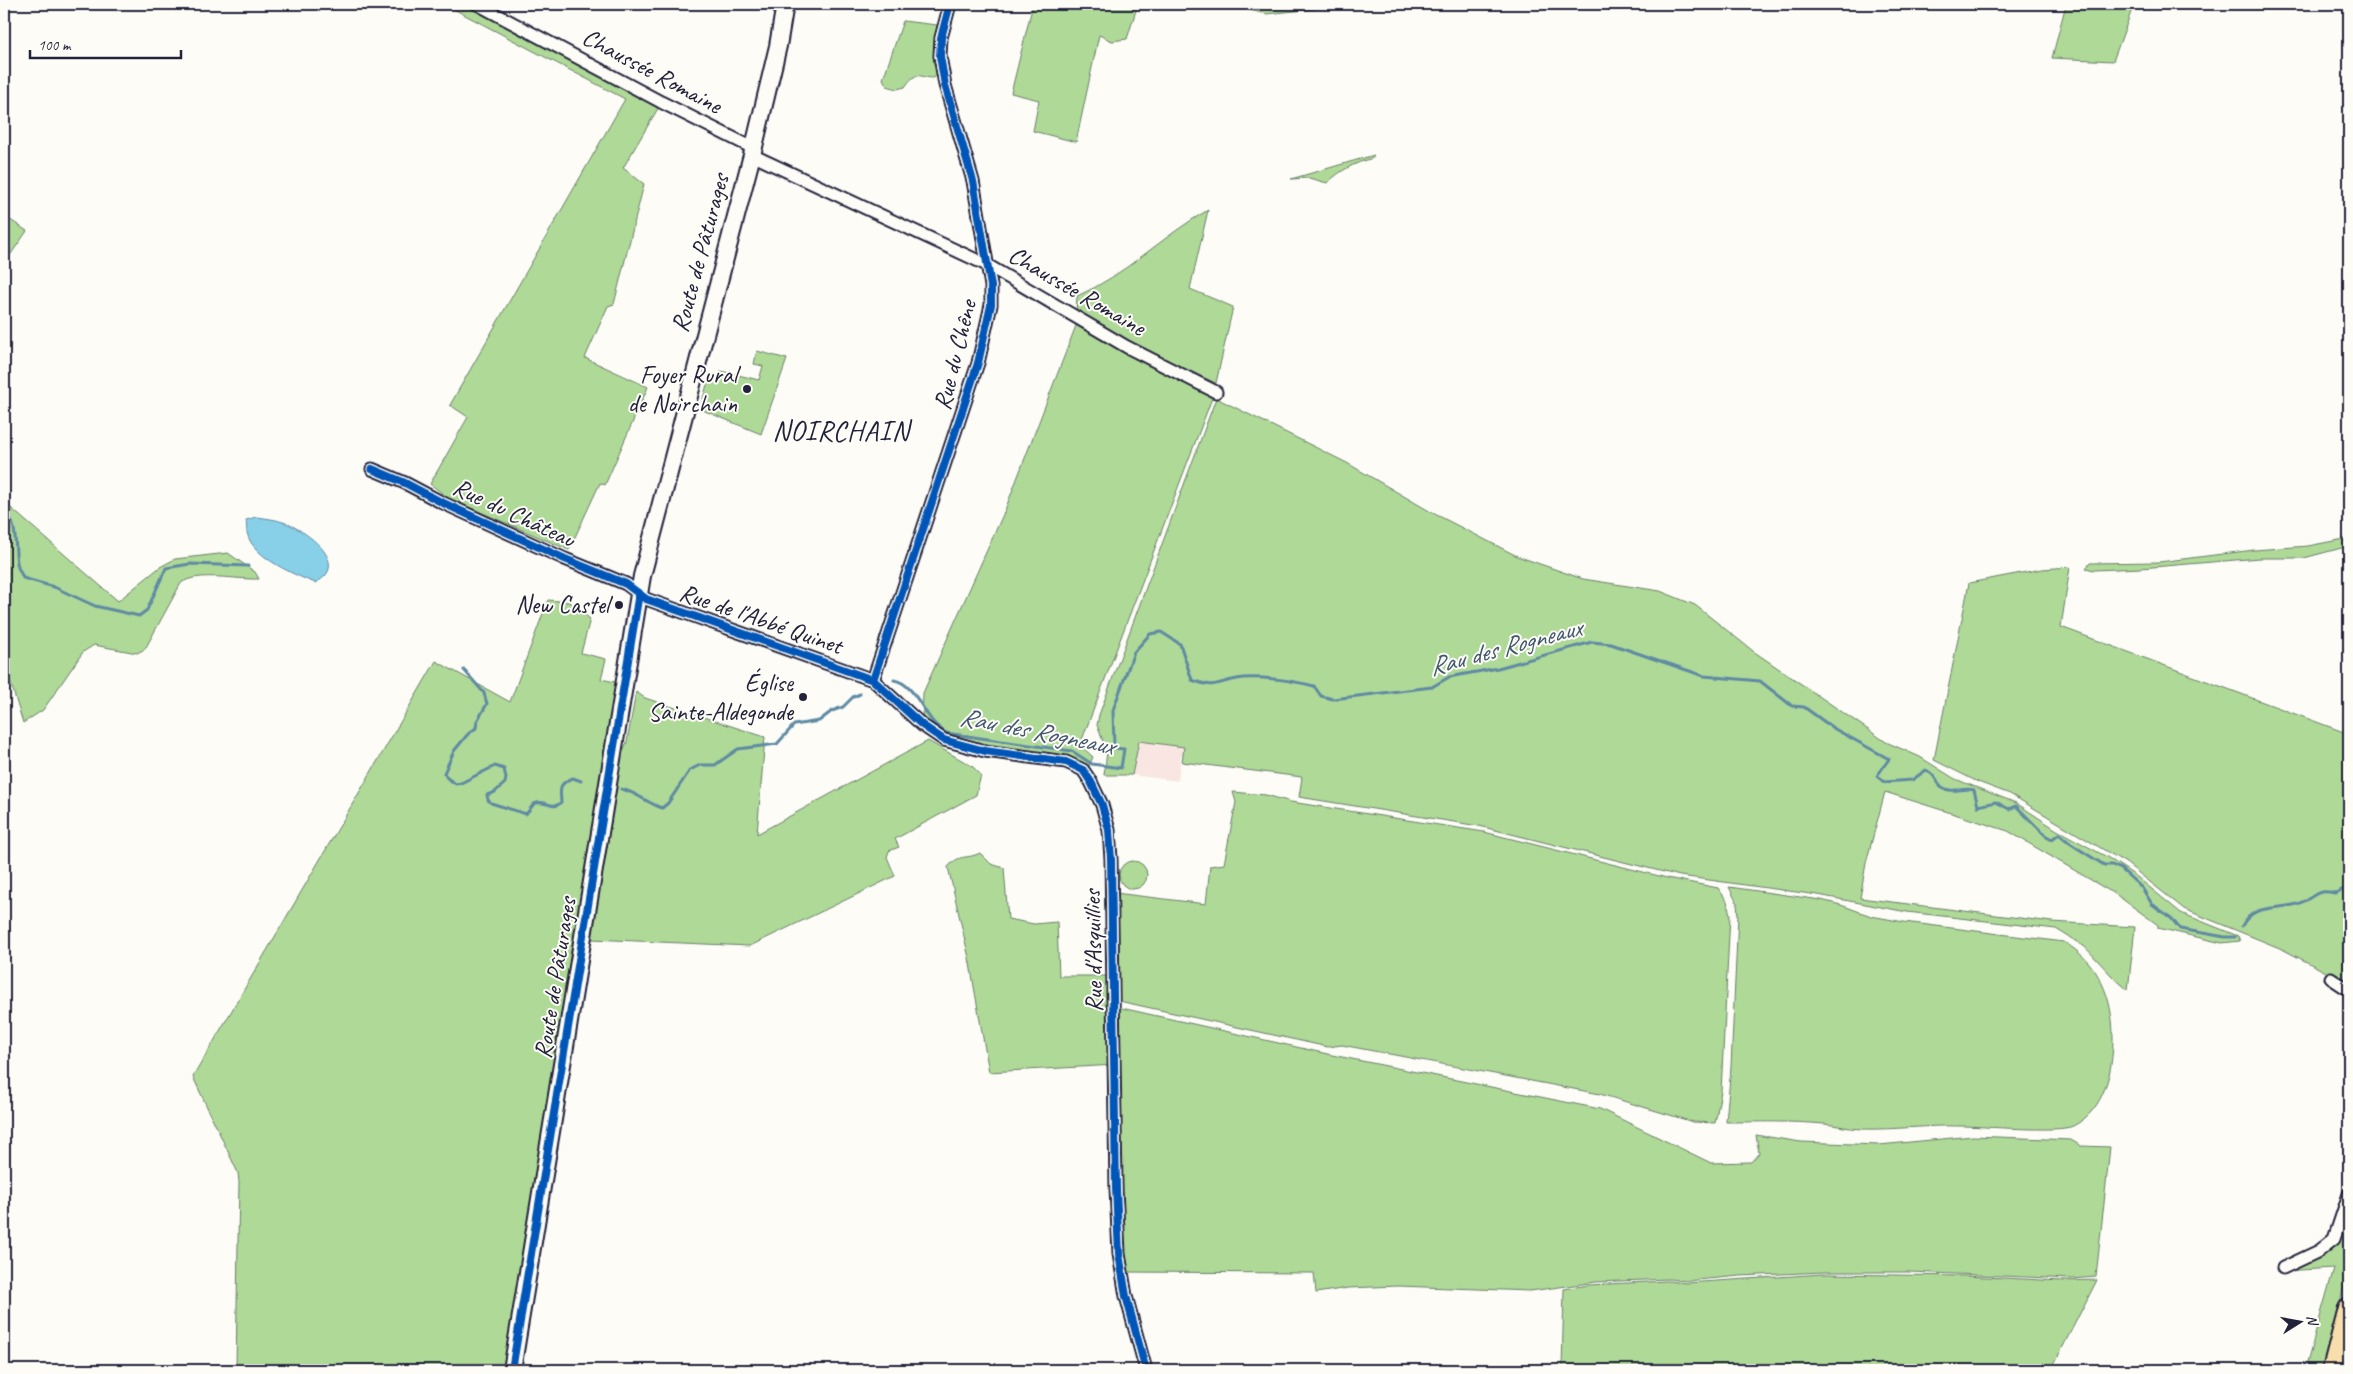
<svg xmlns="http://www.w3.org/2000/svg" width="2353" height="1374" viewBox="0 0 2353 1374" font-family="Caveat,sans-serif">
	<style>
		.built { fill: #f9e6e2 }
		.green { fill: #afd997; stroke: #687e69 }
		.water { fill: #87d0e8; stroke: #5f8aa3 }
		.lines { fill: none; stroke-linecap: round; stroke-linejoin: round }
		.stream { stroke: #5f8aa3; stroke-width: 3 }
		.street-casing { stroke: #22223b; stroke-width: 15 }
		.secondary-casing { stroke: #22223b; stroke-width: 20 }
		.highway-casing { stroke: #22223b; stroke-width: 24 }
		.street { stroke: #fdfcf7; stroke-width: 11 }
		.secondary { stroke: #fdfcf7; stroke-width: 16 }
		.highway { stroke: #f8deab; stroke-width: 20 }
		.cycleway-casing { stroke: #fdfcf7; stroke-width: 11 }
		.cycleway { stroke: #0057b8; stroke-width: 8 }
		.poi-dot { fill: #22223b; stroke: #fdfcf7; stroke-width: 2 }
		.labels { text-anchor: middle; dominant-baseline: central; stroke-width: 4; stroke-linejoin: round; paint-order: stroke }
		.street-label { font-size: 25px; fill: #22223b; stroke: #fdfcf7 }
		.poi-label { font-size: 25px; fill: #22223b; stroke: #fdfcf7; text-anchor: end }
		.water-label { font-size: 26px; font-style: italic; fill: #40566f; stroke: #fdfcf7 }
		.quarter-label { font-size: 28px; letter-spacing: 1px; fill: #22223b; stroke: #fdfcf7 }
	</style>
	<rect width="100%" height="100%" fill="#fdfcf7"/>
	<filter id="ink" filterUnits="userSpaceOnUse"><feTurbulence type="fractalNoise" baseFrequency=".02" numOctaves="2"/><feDisplacementMap in="SourceGraphic" scale="10" xChannelSelector="R" yChannelSelector="G"/><feConvolveMatrix kernelMatrix="1 2 1 2 8 2 1 2 1" color-interpolation-filters="sRGB"/></filter>
	<g filter="url(#ink)">
		<path class="built" d="M1139,741L1184,747L1183,755H1181L1178,781L1132,775Z"/>
		<path class="green" d="M444,4H465L660,105L623,168L644,184L614,304L608,306L585,358L648,387L605,485L600,483L569,550L450,499L430,484L468,417L450,405L625,99Z
			M1033,4H1138L1127,39L1112,41L1099,35L1076,142L1033,131L1039,100L1011,93Z
			M1224,4H1334L1324,8L1266,14Z
			M2066,4H2134L2113,61L2052,58Z
			M903,21L937,25L935,55L937,74L934,78C919,78 917,69 905,87L897,89L887,86L883,79Z
			M1374,155L1373,158C1354,163 1341,170 1327,183L1309,178L1291,179Z
			M1208,210L1190,289L1233,307L1216,383L1176,365L1175,370L1076,312L1077,296C1126,275 1162,236 1208,210Z
			M4,212L10,216L9,219L27,231L4,264Z
			M1077,323L1211,394L1212,398L1080,745L1093,757L1088,768L950,738L922,723L923,693L1005,510Z
			M757,351L787,359L761,434L700,409L710,374L720,377L721,371L759,380L763,366L754,364Z
			M1216,398L1347,463L1431,512L1517,556L1583,579L1660,591L1695,605L1753,651L1886,742L1920,757L1955,779L2016,803L2057,830L2107,857L2137,877L2181,913L2238,936L2240,941L2222,943L2158,928V925L2118,896L2008,831L1885,792L1866,863L1860,898L2052,922L2135,927L2128,990L2112,976L2085,947L2056,929L1907,912L1818,895L1680,876L1479,826L1299,797L1302,777L1182,762L1184,747L1139,741L1132,775H1104L1107,752L1097,725L1099,715Z
			M4,502L118,601L160,567L175,559L228,553L255,572L259,579C237,580 198,571 181,583L145,649L137,653L94,645L83,652L43,710L23,723L4,661Z
			M2349,538V546L2304,558H2259L2141,568L2094,570L2086,568L2090,563L2159,562L2254,550L2308,546Z
			M2070,567L2061,627L2349,734V984L2282,949L2184,909L2126,863L2010,794L1978,782L1934,760L1969,583L2042,569Z
			M548,600L570,602L590,619L581,653L606,659L601,679L624,684L512,1370H236L239,1182L238,1173L193,1077L436,661L510,702Z
			M636,692L645,698L765,737L757,834L928,741L972,766L981,775L976,795L895,839L899,847L889,851L887,857L895,876L750,946L591,939L621,755L627,742Z
			M1233,792L1266,795L1291,802L1484,832L1667,878L1718,888L1727,901L1730,915L1721,1091L1715,1123L1693,1122L1600,1094L1342,1045L1328,1047L1119,1001L1117,997L1115,893L1206,904L1210,866L1224,864L1236,802Z
			M980,853L991,864L1004,868L1008,919L1034,924L1057,922L1059,976H1113L1116,1065L989,1072L969,958L948,867C960,853 966,860 980,853Z
			M1119 875a14 14 0 1 1 28 0a14 14 0 1 1-28 0Z
			M1729,887L1821,900L1841,905L1871,916L1904,922L2064,942C2099,963 2113,997 2113,1038C2113,1070 2105,1110 2073,1126C2059,1133 1981,1126 1960,1126C1927,1125 1895,1130 1862,1129C1849,1129 1837,1125 1824,1124C1792,1121 1758,1122 1726,1122L1731,1067L1738,916L1737,903Z
			M1117,1007L1332,1055L1600,1109L1711,1163L1751,1162L1759,1153L1756,1135L1801,1142L1879,1145L1973,1136L2071,1140L2081,1146L2110,1147L2096,1277L2072,1279L1910,1272H1824L1740,1276L1686,1281L1669,1279L1596,1282L1530,1291L1398,1286L1348,1288L1316,1293L1314,1273L1124,1272Z
			M2349,1210V1267L2322,1370H2305L2334,1268L2283,1271L2323,1253Z
			M1823,1274L1965,1276L2061,1281L2097,1280L2051,1370H1562L1564,1289L1588,1285L1668,1281L1686,1283Z"/>
		<path class="water" d="M256,517C265,518 274,519 283,522C304,529 354,564 315,583C295,575 255,558 248,536C246,532 247,525 246,520Z"/>
		<g class="lines">
			<path class="stream" d="M4,513C20,521 13,552 18,567C19,571 22,574 23,578L54,587L95,606L139,616L147,610L166,568L190,564L248,566
				M464,670L484,693L487,704L477,721L476,728L468,734L454,751L444,773L447,778L456,784L461,783L495,766L504,769L506,778L505,783L495,792L487,795L488,800L491,803L526,814C529,811 531,807 534,804C545,798 554,812 561,802C560,788 558,784 573,778L581,781
				M894,680C913,683 922,710 934,723C937,727 942,730 946,733L1072,751L1092,764L1121,768L1124,749L1114,748L1113,710L1134,652L1150,634L1161,632L1180,644L1192,680C1217,689 1214,683 1237,679C1256,675 1295,681 1314,686L1321,696L1333,699L1432,687L1449,677L1498,668L1592,642L1611,644L1704,676L1760,681L1792,706L1804,707L1833,728L1889,759L1877,776L1884,782L1912,780L1926,770C1935,774 1936,782 1942,787C1951,794 1964,787 1974,790L1978,806L1996,802L2009,809L2016,806L2045,835L2052,839L2059,834L2071,844L2104,865H2112L2121,869L2142,888L2152,904L2171,918L2180,929L2225,937H2235
				M621,789C636,792 647,803 662,808L668,803L690,770L700,765H715L738,749L777,744L794,725L819,721L832,711L843,707L853,697L860,694
				M2242,926C2254,902 2279,911 2300,903C2318,896 2313,889 2335,893L2344,889L2349,883"/>
			<g class="street-casing">
				<path id="street" d="M477,4L661,102L753,148
					M752,155L987,265L1127,347L1216,392
					M372,469L405,483L441,502L565,559L626,584L646,599L873,680L922,725L944,740L985,751L1066,762L1083,770L1091,782L1102,805L1109,830L1111,859L1116,1188L1119,1254L1126,1296L1146,1370
					M873,680L978,363L991,305V286L973,181L945,85L940,56L941,38L950,4
					M2331,978L2349,990
					M2283,1268L2319,1251L2334,1239L2349,1194"/>
			</g>
			<g class="secondary-casing">
				<path id="secondary" d="M512,1370L642,576L752,155L778,46L785,4"/>
			</g>
			<g class="highway-casing">
				<path id="highway" d="M2333,1370L2349,1308"/>
			</g>
			<use href="#street" class="street"/>
			<use href="#secondary" class="secondary"/>
			<use href="#highway" class="highway"/>
			<g class="cycleway-casing">
				<path id="cycleway" d="M372,469L405,483L441,502L565,559L626,584L646,599L873,680L922,725L944,740L985,751L1066,762L1083,770L1091,782L1102,805L1109,830L1111,859L1116,1188L1119,1254L1126,1296L1146,1370
					M873,680L978,363L991,305V286L973,181L945,85L940,56L941,38L950,4
					M512,1370L639,593"/>
			</g>
			<use href="#cycleway" class="cycleway"/>
		</g>
	</g>
	<g class="poi-dot">
		<circle cx="747" cy="389" r="5"/>
		<circle cx="619" cy="605" r="5"/>
		<circle cx="803" cy="697" r="5"/>
	</g>
	<g class="labels">
		<g class="street-label">
			<text transform="translate(652 71) rotate(28)">Chaussée Romaine</text>
			<text transform="translate(700 253) rotate(-75)">Route de Pâturages</text>
			<text transform="translate(1077 291) rotate(30)">Chaussée Romaine</text>
			<text transform="translate(955 355) rotate(-76)">Rue du Chêne</text>
			<text transform="translate(514 513) rotate(25)">Rue du Château</text>
			<text transform="translate(761 619) rotate(19)">Rue de l'Abbé Quinet</text>
			<text transform="translate(1093 951) rotate(-91)">Rue d'Asquillies</text>
			<text transform="translate(555 978) rotate(-81)">Route de Pâturages</text>
		</g>
		<g class="poi-label">
			<text x="737" y="375">Foyer Rural<tspan x="737" dy="29">de Noirchain</tspan></text>
			<text x="609" y="605">New Castel</text>
			<text x="793" y="683">Église<tspan x="793" dy="29">Sainte-Aldegonde</tspan></text>
		</g>
		<g class="water-label">
			<text transform="translate(1505 647) rotate(-15)">Rau des Rogneaux</text>
			<text transform="translate(1037 731) rotate(11)">Rau des Rogneaux</text>
		</g>
		<g class="quarter-label">
			<text x="841" y="430">NOIRCHAIN</text>
		</g>
	</g>
	<rect width="2353" height="1374" fill="none" stroke="#fdfcf7" stroke-width="20"/>
	<rect x="10" y="10" width="2333" height="1354" fill="none" stroke="#22223b" stroke-width="2" filter="url(#ink)"/>
	<g transform="translate(2300 1322) rotate(79)" stroke="#fdfcf7" stroke-width="4" paint-order="stroke">
	<path d="M0-4L9 19L0 12L-9 19Z" fill="#22223b"/>
	<text y="-8" font-size="14" font-weight="bold" text-anchor="middle" fill="#22223b">N</text>
	</g>
	<path d="M30 50v8h151v-8" fill="none" stroke="#22223b" stroke-width="2.5"/>
	<text x="38" y="50" font-size="15" fill="#22223b" stroke="#fdfcf7" stroke-width="4" paint-order="stroke">100 m</text>
</svg>
